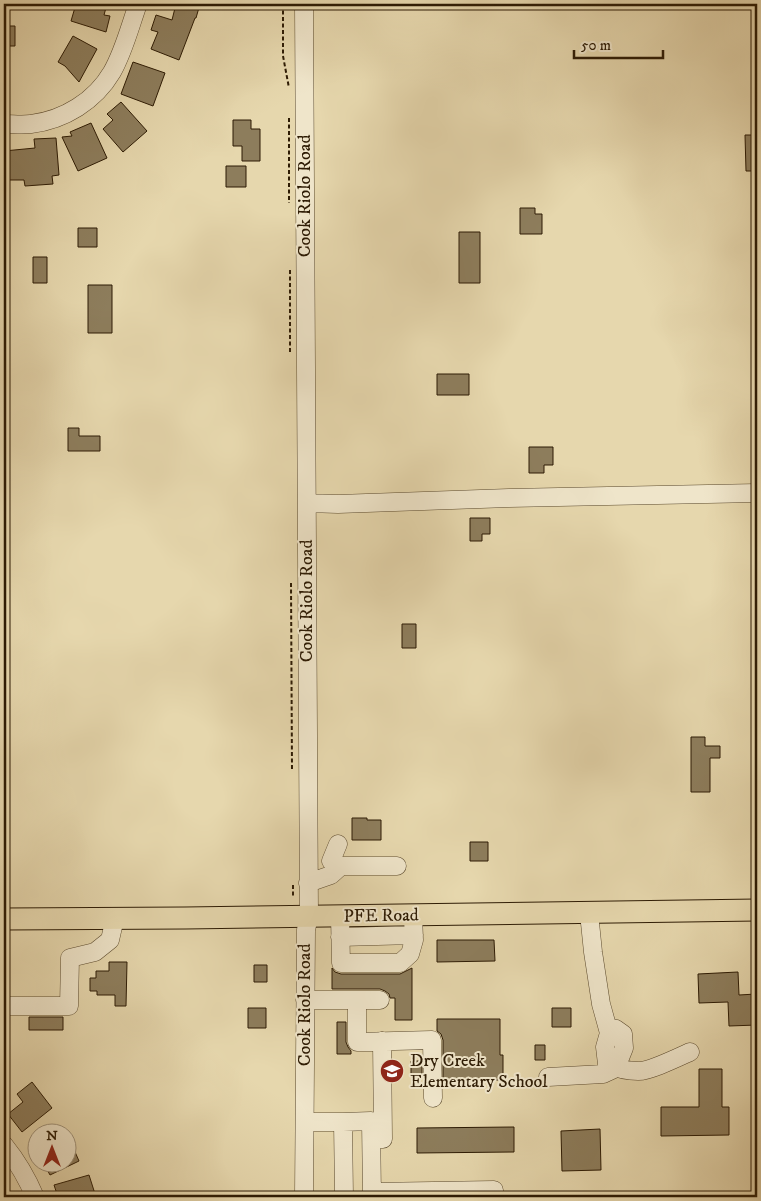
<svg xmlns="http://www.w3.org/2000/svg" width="761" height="1201" viewBox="0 0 761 1201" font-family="'IM FELL DW Pica',serif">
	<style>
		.building { fill: #8d7d5c; stroke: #2d1b04 }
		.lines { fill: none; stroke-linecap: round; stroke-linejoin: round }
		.minor-casing { stroke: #5b4a2e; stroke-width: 19 }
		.major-casing { stroke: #2d1b04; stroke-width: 23 }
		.path { stroke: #2d1b04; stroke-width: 2; stroke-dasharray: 4 2.5; stroke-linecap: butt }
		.minor { stroke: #efe5ca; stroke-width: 18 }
		.major { stroke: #e6d7ad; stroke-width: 21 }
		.labels { text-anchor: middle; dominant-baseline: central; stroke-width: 4; stroke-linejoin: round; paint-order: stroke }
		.street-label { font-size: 18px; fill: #2d1b04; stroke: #efe5ca }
		.poi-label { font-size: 18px; fill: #2d1b04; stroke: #efe5ca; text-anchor: start }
	</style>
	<rect width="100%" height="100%" fill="#e6d7ad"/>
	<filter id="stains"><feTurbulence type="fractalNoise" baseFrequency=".004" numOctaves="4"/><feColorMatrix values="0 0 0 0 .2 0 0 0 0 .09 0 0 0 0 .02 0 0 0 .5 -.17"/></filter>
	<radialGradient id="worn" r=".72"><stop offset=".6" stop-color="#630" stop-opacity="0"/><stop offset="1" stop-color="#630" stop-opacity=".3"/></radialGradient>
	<path class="building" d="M76,4H107L104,15L110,16L106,32L71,21Z
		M176,4H200L196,18H195L179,60L151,49L158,32L151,30L156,15L172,20Z
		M4,26H15V46H4Z
		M73,36L97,49L79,82L65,66L58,62Z
		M133,62L165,73L153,106L121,94Z
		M121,102L147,131L123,152L103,129L113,120L107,114Z
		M233,120H251V129H260V161H242V146H233Z
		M91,123L107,158L78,171L62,137L72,136L70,132Z
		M745,135H757V171H746Z
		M56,138L59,175L52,176L53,184L25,186L24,180H4V151L35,148L34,139Z
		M226,166H246V187H226Z
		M520,208H535V214H542V234H520Z
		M78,228H97V247H78Z
		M459,232H480V283H459Z
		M33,257H47V283H33Z
		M88,285H112V333H88Z
		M437,374H469V395H437Z
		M68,428H79V436H100V451H68Z
		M529,447H553V465H544V473H529Z
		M470,518H490V534H482V541H470Z
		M402,624H416V648H402Z
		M691,737H705V746H720V758H710V792H691Z
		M352,818H367V820H381V840H352Z
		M470,842H488V861H470Z
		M437,940H494L495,961L437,962Z
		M109,962H127L126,1006H115V995H97V991H90V978H96V971H109Z
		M254,965H267V982H254Z
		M332,968L335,972L341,974H400L412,968V1020H395V998H390L389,994L385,991L380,989H332Z
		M738,972L739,995L756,994L757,1025L729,1026L728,1002L699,1003L698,974Z
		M248,1008H266V1028H248Z
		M552,1008H571V1027H552Z
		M29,1017H63V1030H29Z
		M437,1019H500V1055H503V1080H443V1040L441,1034L437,1031Z
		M337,1022H346V1042L348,1047L351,1051V1054H337Z
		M535,1045H545V1060H535Z
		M411,1061H422V1077H411Z
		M699,1069H722V1107H729V1135L661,1136V1107H699Z
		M32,1082L52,1108L22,1132L8,1114L23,1102L17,1094Z
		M514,1127V1152L417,1153V1128Z
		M600,1129L601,1170L562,1171L561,1131Z
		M68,1136L79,1161L50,1175L44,1164H68Z
		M89,1175L96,1197H58L54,1185Z"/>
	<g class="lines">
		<g class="minor-casing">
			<path id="minor" d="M4,124C13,124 22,125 31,124C64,120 95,101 112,72C124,51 130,26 138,4
				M307,503L338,504L509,498L757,493
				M338,844L331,861L341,866
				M308,883L331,875L341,866H397
				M589,913L593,952L601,1004L609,1033L605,1047L607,1064C616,1068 628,1071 638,1071C648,1072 679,1057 690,1052
				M340,916L341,963H400L410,954L414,940L413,915
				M340,937L414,935
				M305,1000H380
				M357,1000V1042L432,1040L433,1098
				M4,1006H69L70,958L95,952L110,940L115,918
				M382,1041L383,1139
				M548,1077L603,1074L616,1068L624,1048L623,1034L616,1029L609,1033
				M305,1122H343
				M4,1145C17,1161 27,1178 35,1197
				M372,1192L494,1190V1197
				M304,1197L306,930L309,916L304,4
				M344,1197L343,1122L371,1121L372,1197"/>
		</g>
		<g class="major-casing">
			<path id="major" d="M4,919L185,918L757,910"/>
		</g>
		<path class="path" d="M283,4V56L289,88
			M289,118V203
			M290,270V353
			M291,583L292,771
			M293,885V896"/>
		<use href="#minor" class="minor"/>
		<use href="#major" class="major"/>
	</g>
	<defs>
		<g id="school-disc" transform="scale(1.25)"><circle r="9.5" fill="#8f2418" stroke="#efe5ca"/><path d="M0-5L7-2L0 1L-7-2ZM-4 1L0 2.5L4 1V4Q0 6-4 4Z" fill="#fff"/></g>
	</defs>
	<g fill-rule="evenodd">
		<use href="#school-disc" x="392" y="1071"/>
	</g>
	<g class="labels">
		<g class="street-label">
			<text transform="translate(305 196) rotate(-90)">Cook Riolo Road</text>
			<text transform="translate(307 601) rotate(-90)">Cook Riolo Road</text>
			<text transform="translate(381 916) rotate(-1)">PFE Road</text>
			<text transform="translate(305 1005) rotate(-90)">Cook Riolo Road</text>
		</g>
		<g class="poi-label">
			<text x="410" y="1061">Dry Creek<tspan x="410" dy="21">Elementary School</tspan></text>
		</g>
	</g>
	<rect width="761" height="1201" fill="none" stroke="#e6d7ad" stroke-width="20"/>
	<rect x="5" y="5" width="751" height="1191" fill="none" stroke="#2d1b04" stroke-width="2.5"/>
	<rect x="10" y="10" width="741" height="1181" fill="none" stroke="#2d1b04"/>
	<g transform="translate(52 1148)"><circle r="24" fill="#efe5ca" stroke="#a1947b"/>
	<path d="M0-4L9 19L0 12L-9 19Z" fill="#8f2418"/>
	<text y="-8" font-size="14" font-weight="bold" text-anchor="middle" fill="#2d1b04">N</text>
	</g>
	<path d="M574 50v8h89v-8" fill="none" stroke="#2d1b04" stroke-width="2.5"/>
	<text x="581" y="50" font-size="15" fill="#2d1b04" stroke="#efe5ca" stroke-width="4" paint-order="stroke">50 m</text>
	<rect width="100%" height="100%" filter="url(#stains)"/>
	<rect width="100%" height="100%" fill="url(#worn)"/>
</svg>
